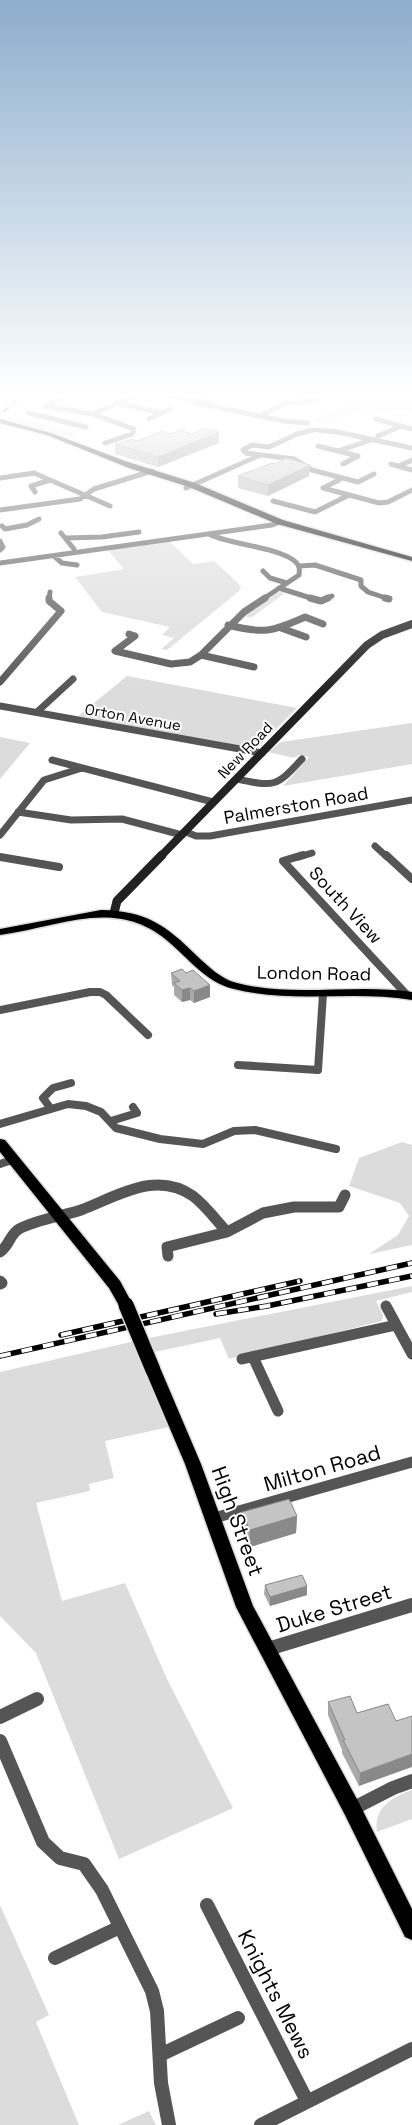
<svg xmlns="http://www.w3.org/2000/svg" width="412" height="2125" viewBox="0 0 412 2125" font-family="'Space Grotesk',sans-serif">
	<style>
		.green { fill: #dcdcdc }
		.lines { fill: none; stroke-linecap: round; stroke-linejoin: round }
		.primary-casing { stroke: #dbdbdb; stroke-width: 3 }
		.street-far4 { stroke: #555; stroke-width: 5 }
		.street-far3 { stroke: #555; stroke-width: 7 }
		.street-far2 { stroke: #555; stroke-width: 8 }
		.street-far1 { stroke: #555; stroke-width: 11 }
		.street { stroke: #555; stroke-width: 14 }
		.secondary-far1 { stroke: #222; stroke-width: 8 }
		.secondary { stroke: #222; stroke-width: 9 }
		.primary { fill: #000; fill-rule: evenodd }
		.rail-far1-casing { stroke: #000; stroke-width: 3 }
		.rail-casing { stroke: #000; stroke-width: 5.5 }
		.rail-far1 { stroke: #fff; stroke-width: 2; stroke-dasharray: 5.5; stroke-linecap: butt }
		.rail { stroke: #fff; stroke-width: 4; stroke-dasharray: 11; stroke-linecap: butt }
		.primary-bridge-casing { stroke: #dbdbdb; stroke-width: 18; stroke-linecap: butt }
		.primary-bridge { stroke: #000; stroke-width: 15 }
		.wall { fill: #a9a9a9 }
		.shaded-wall { fill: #898989 }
		.building { fill: #c4c4c4; stroke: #898989 }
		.labels { text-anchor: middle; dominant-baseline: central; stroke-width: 4; stroke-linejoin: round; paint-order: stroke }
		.far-street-label { font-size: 15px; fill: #000; stroke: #fff }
		.street-label { font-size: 18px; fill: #000; stroke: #fff }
		.near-street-label { font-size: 21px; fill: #000; stroke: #fff }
	</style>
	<rect width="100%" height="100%" fill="#fff"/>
	<path class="green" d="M339,395H412V412L404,410L383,411L360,409L327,424L312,420L347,405Z
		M14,417L75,434L69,437L9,420Z
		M169,541L193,564L214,561L238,583L241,587L239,591L167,650L161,649L174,638L162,635L170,627L102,612L75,577L124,569L108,550Z
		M281,592L285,593L251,618L244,616L277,593Z
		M127,676L297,708L256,749L78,716Z
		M412,723V764L283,786L309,757L298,755L294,758L268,752L281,742Z
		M0,737L30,743L0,779Z
		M402,1142L412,1145V1245L369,1254L398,1235L409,1216L400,1203L349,1186L359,1158Z
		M412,1286V1292L376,1301L383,1315L382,1321L229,1359L220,1338L155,1352L149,1338Z
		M135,1341L169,1427L105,1441L114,1478L89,1484L90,1491L36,1503L62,1601L125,1583L167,1679L233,1808L119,1859L36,1653L0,1616V1372Z
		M412,1790V1819L377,1832C373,1808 392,1797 412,1790Z
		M0,1905L49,2015L36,2022L79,2125H0Z
		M149,2111L156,2125H118Z"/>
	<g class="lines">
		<g class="primary-casing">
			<path id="primary" d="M0,419L51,433L125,461L195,483L283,520L412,557V561L277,524L189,487L129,468L47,435L0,423Z
				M101,910C146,911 166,925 197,956C209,967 221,979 237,983C295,998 354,983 412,992V1000C353,990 293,1004 234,989C207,983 191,961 170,943C117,896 61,927 0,935V929Z
				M0,1139L5,1140L120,1281L133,1305L131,1309L126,1310L121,1309L109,1288L0,1152Z
				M153,1364L158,1366L161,1370L201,1464L253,1606L359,1803L412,1909V1940L405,1937L345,1815L236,1607L185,1464L145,1370L148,1366Z"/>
		</g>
		<path class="street-far4" d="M167,395L198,401
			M200,401L210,403L204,405L195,403Z
			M118,403L161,413
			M206,405L284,421L307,423
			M45,406L93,414L134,395
			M45,406L69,395
			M29,413L86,427
			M93,414L134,429L132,434L105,443
			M260,416L285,403L317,400
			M149,419L170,409
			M376,419L412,429
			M317,430L338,432L412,448
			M378,436L401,426
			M318,446L358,456L343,464
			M269,447L297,434L313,430
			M338,451L371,440
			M246,453L294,459L312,470L358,482L374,474
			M246,453L243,450L252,445L269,447
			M391,464L412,470
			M399,466L412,460
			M338,477L339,480L323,488L379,503L388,502L412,490
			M0,478L34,473L110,506
			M186,488L258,456
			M35,492L31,486L50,480
			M273,501L315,512L347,496
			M0,510L80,499L94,489L152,471
			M2,526L5,529L27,525L39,519
			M61,533L74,549
			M209,534C228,545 293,548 299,567C300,570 299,572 299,575L263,599
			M65,538L102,537L139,532
			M0,541L3,547L0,550
			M54,556L62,563L77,565
			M0,563L272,525L280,522
			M299,566L315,565L361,580V586L368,592L389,599
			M263,571L270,578L287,583
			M279,588L314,599
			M49,599L50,592
			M326,599L332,596"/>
		<path class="street-far3" d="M310,598L321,601L328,598
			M385,598L389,599
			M228,625C263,634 272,632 305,617L323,624
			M281,628L306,637
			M129,634L135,636L115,651L171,664L190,662L201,655L244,612L265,598
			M201,655L254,667
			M0,682L61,611L49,601V598
			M0,706L262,753
			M37,712L73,679
			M52,760L213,802
			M237,779C275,787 276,787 302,759
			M18,812L71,820L122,819L182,835
			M186,832L196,836H210L412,800
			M0,835L44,780L82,768
			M375,846L387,857
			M299,857L312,853"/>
		<path class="street-far2" d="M303,855L283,861L406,994
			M386,855L412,879
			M0,857L59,867
			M0,1010L90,992H100L106,995L148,1035
			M238,1065L318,1070L323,994
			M51,1109L43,1098L53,1088L71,1083
			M111,1121L137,1113L133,1107
			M0,1124L68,1104L86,1106L101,1112L116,1128L160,1139L203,1144L234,1131L255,1130L336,1149
			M0,1164L12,1160"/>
		<path class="street-far1" d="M227,1232L263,1213L294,1207H339L345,1195
			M0,1252C9,1246 10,1234 19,1229C35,1220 63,1216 81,1210C118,1196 156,1170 193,1196C206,1206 216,1220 227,1232L167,1247L168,1256
			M0,1281L2,1283L0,1284
			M386,1306L412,1354
			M253,1357L278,1411
			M242,1359L396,1325
			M214,1518L412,1462"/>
		<path class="street" d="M268,1649L412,1605
			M0,1717L37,1699
			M0,1741L43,1842L60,1858L84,1864L102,1890L152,1991L157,2011L161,2083L169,2125
			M352,1809L393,1788L412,1781
			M207,1905L307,2101
			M55,1958L120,1927
			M160,2055L238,2018
			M261,2125L412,2049"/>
		<path class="secondary-far1" d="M160,857L367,645L382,635L412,624"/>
		<path class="secondary" d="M114,913L117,901L162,855"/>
		<use href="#primary" class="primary"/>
		<g class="rail-far1-casing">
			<path id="rail-far1" d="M0,415L22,395"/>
		</g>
		<g class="rail-casing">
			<path id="rail" d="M216,1314L267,1306L412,1276
				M61,1335L300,1281
				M0,1356L412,1263"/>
		</g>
		<use href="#rail-far1" class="rail-far1"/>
		<use href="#rail" class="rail"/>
		<g class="primary-bridge-casing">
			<path id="primary-bridge" d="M126,1305L153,1370"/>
		</g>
		<use href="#primary-bridge" class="primary-bridge"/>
	</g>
	<path class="wall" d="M171,434L219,443L158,467L115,454V444L137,441Z
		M275,464L310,465L309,476L268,496L238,488V476Z
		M171,973H186L210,985V997L194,1003L190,1000L182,1002L174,995V987L172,985Z
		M242,1512L297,1516L296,1533L250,1547L242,1529Z
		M265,1585L307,1595L270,1606L264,1594Z
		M328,1702L357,1713L388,1704L359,1786L342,1753V1750L328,1715Z"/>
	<path class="shaded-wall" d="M219,432V443L158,467V457Z
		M310,465L309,476L268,496V485Z
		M210,985V997L194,1003V991Z
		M190,988V1000L182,1002V990Z
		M297,1516L296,1533L250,1547V1530Z
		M307,1586V1595L270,1606V1597Z
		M412,1754V1767L359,1786L360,1773Z"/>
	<path class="building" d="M205,428L219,432L158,457L115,444L133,439L137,441L162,431L171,434L181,430L192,434Z
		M286,458L310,465L268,485L238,476L272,463L275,464Z
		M182,969L186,973L193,970L210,985L194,991L190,988L182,990L174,983L180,981L171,973Z
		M289,1499L297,1516L250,1530L242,1512Z
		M302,1575L307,1586L270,1597L265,1585Z
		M350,1696L357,1713L388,1704L396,1721L412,1716V1754L360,1773L343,1740H345L328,1702Z"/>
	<linearGradient id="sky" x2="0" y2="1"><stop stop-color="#8cadcc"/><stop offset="0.57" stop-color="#fff"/><stop offset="1" stop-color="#fff" stop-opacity="0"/></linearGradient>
	<rect width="412" height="693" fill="url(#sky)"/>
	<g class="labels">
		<g class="far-street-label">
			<text transform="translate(133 717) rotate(10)">Orton Avenue</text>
			<text transform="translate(245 750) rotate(-46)">New Road</text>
		</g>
		<g class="street-label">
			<text transform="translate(296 805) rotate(-10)">Palmerston Road</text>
			<text transform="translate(346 905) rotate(47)">South View</text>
			<text transform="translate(314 973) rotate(1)">London Road</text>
		</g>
		<g class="near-street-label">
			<text transform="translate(322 1468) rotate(-16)">Milton Road</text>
			<text transform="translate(238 1521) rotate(70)">High Street</text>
			<text transform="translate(334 1608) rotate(-17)">Duke Street</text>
			<text transform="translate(276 1994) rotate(63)">Knights Mews</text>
		</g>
	</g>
</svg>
